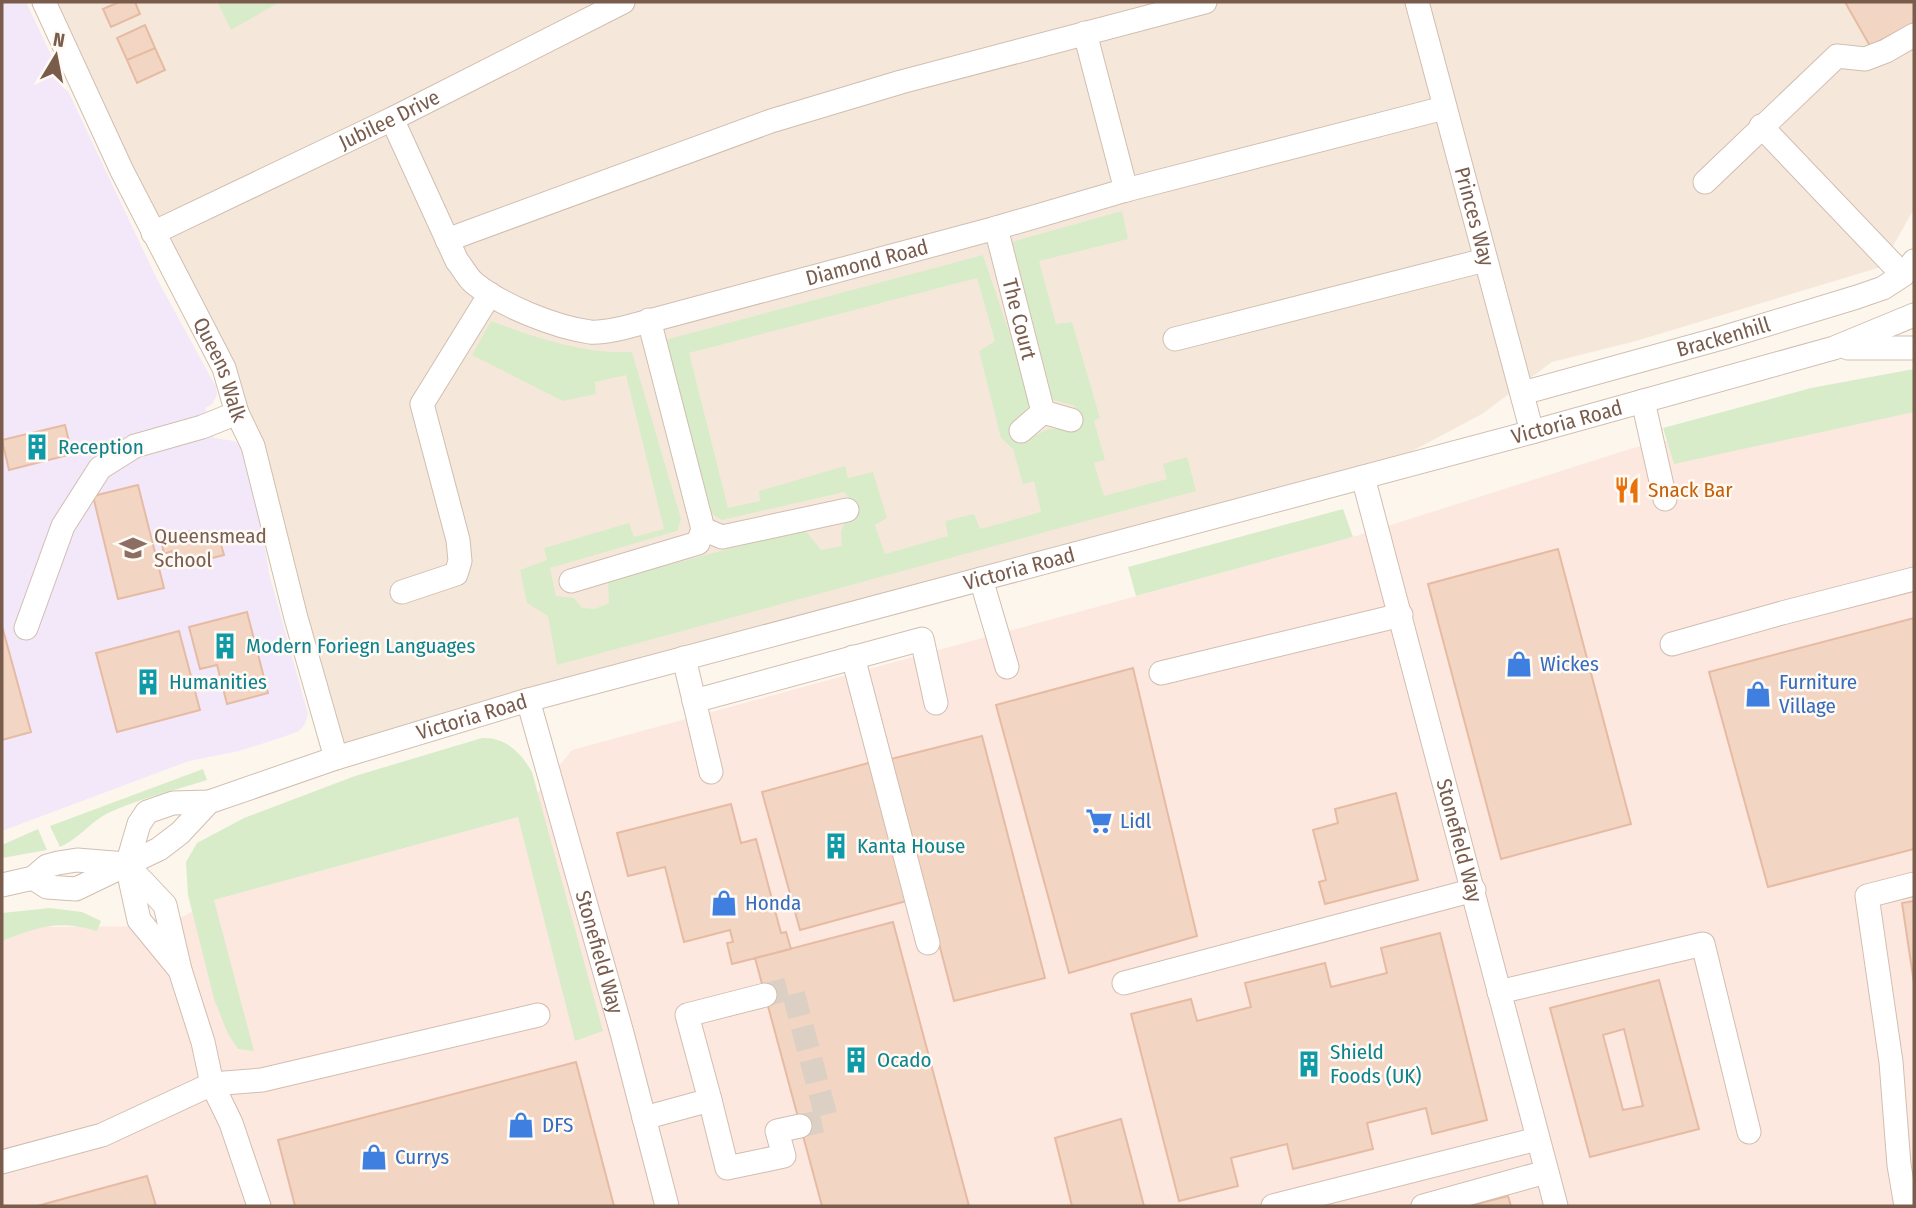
<svg xmlns="http://www.w3.org/2000/svg" width="1916" height="1208" viewBox="0 0 1916 1208" font-family="'Fira Sans Condensed',sans-serif">
	<style>
		.residential { fill: #f5e8da }
		.commercial { fill: #fde8e0 }
		.education { fill: #f3e8fa }
		.green { fill: #d8ecc9; fill-rule: evenodd }
		.building { fill: #f3d5c3; stroke: #e6bba3; stroke-width: 2; fill-rule: evenodd }
		.lines { fill: none; stroke-linecap: round; stroke-linejoin: round }
		.minor-tunnel { stroke: #dcd0c4; stroke-width: 23; stroke-dasharray: 23 11; stroke-linecap: butt }
		.minor-casing { stroke: #d1beb0; stroke-width: 25 }
		.minor { stroke: #fff; stroke-width: 23 }
		.labels { text-anchor: middle; dominant-baseline: central; stroke-width: 5; stroke-linejoin: round; paint-order: stroke }
		.street-label { font-size: 21px; fill: #7a5c4d; stroke: #fffaf3 }
		.culture-label { font-size: 21px; fill: #0d838f; stroke: #fffaf3; text-anchor: start }
		.food-label { font-size: 21px; fill: #c56008; stroke: #fffaf3; text-anchor: start }
		.education-label { font-size: 21px; fill: #785e54; stroke: #fffaf3; text-anchor: start }
		.shop-label { font-size: 21px; fill: #366cbe; stroke: #fffaf3; text-anchor: start }
	</style>
	<rect width="100%" height="100%" fill="#fdf6ec"/>
	<path class="residential" d="M44,2H217L231,29L280,2H1845L1870,46L1914,23V209L1881,267L1636,341L1552,362L1482,414L1363,477L338,749L253,446Z"/>
	<path class="commercial" d="M1914,390V1206H2V941L38,927L165,926L214,900L518,817L572,750L1353,537L1633,448L1886,391Z"/>
	<path class="education" d="M2,2H26L156,277L216,387L217,395L212,404L205,408L214,438L235,441L240,447L261,523L269,573L308,714L305,724L299,731L283,737L239,751L189,761L2,831Z"/>
	<path class="green" d="M217,2H280L231,30Z
		M1122,211L1128,239L1039,261L1056,324L1072,322L1100,418L1094,421L1105,460L1094,463L1104,496L1167,479L1163,464L1187,457L1196,491L557,665L548,616L527,603L520,570L547,560L544,548L629,523L634,537L664,529L626,375L595,382L596,394L563,401L472,355L491,321C537,338 582,354 632,352L681,519L677,531L550,568L556,596L574,598L582,608L595,609L609,603L608,581L804,529L821,550L842,546L841,532L845,521L857,518L853,502L844,492L722,520L712,514L665,340L983,255L1010,335L1030,406L1014,423L1029,439L1048,429L1068,428L1075,406L1053,400L1012,242ZM977,278L995,341L979,351L1001,438L1013,449L1023,484L1034,481L1041,512L980,529L974,514L945,521L948,536L885,554L875,525L887,518L873,472L848,478L845,466L759,491L760,501L728,508L689,353Z
		M1914,369V412L1674,464L1663,428L1811,388Z
		M1343,509L1353,537L1136,596L1128,567Z
		M482,738C506,737 521,753 532,772L603,1031L575,1041L518,817L214,900L254,1051L238,1049L228,1034L214,999L188,895L186,862L197,843L244,818L355,776Z
		M203,769L207,780C175,790 139,799 108,813C90,822 79,839 60,847L50,826Z
		M38,829L47,850L2,858V845Z
		M50,908L82,912L101,921L97,931C58,919 38,927 2,941V913Z"/>
	<path class="building" d="M119,2H135L140,14L111,27L103,9Z
		M1845,2H1914V23L1870,46Z
		M145,25L155,48L127,60L117,38Z
		M155,48L165,70L137,83L127,60Z
		M65,425L72,454L9,470L2,440Z
		M138,485L164,588L118,599L93,496Z
		M192,531L193,537L217,531L224,555L177,567L172,551L164,554L161,539Z
		M1558,549L1631,824L1501,859L1428,584Z
		M247,612L268,693L227,704L217,665L200,669L189,627Z
		M1914,618V849L1768,887L1709,672Z
		M2,626L31,732L2,740Z
		M179,631L200,710L117,732L96,653Z
		M1133,668L1197,936L1069,973L996,705Z
		M982,736L1045,978L954,1001L891,759Z
		M872,762L910,900L800,930L762,792Z
		M1396,793L1418,880L1325,904L1319,882L1326,880L1313,830L1338,823L1335,809Z
		M731,804L741,843L756,839L781,933L786,932L791,949L732,964L727,943L733,942L730,930L684,942L665,867L628,876L617,833Z
		M1914,901V983L1902,903Z
		M893,922L969,1206H822L765,995L755,958Z
		M1440,933L1487,1120L1432,1134L1426,1108L1367,1123L1373,1149L1293,1169L1287,1144L1231,1158L1238,1186L1179,1201L1131,1014L1191,999L1197,1021L1251,1007L1245,983L1325,963L1331,987L1387,973L1381,948Z
		M1659,980L1699,1129L1590,1157L1550,1008ZM1624,1029L1643,1106L1623,1110L1603,1035Z
		M576,1062L614,1206H295L278,1140Z
		M1121,1119L1144,1206H1072L1055,1138Z
		M147,1176L156,1206H37Z
		M1508,1196L1511,1206H1469Z"/>
	<g class="lines">
		<path class="minor-tunnel" d="M765,995L792,988L827,1120L800,1126"/>
		<g class="minor-casing">
			<g id="minor">
				<path id="s1" d="M44,2L122,171L224,368L237,413L253,446L296,618L336,758"/>
				<path id="s2" d="M1417,2L1532,432"/>
				<path d="M1085,33L1126,190"/>
				<path id="s3" d="M392,119L457,261C463,268 467,277 474,283C502,306 555,327 590,332C600,333 612,330 623,328L996,228L1126,190L1444,108"/>
				<path d="M1761,126L1903,275"/>
				<path d="M1705,182L1837,56L1865,59L1886,51L1914,35"/>
				<path id="s4" d="M996,228L1043,412"/>
				<path id="s5" d="M153,233L392,119L623,2"/>
				<path d="M447,240L771,121L901,82L1205,2"/>
				<path d="M649,320L703,529"/>
				<path d="M1175,339L1485,260"/>
				<path d="M1848,348H1914"/>
				<path id="s6" d="M1523,393L1722,338L1857,297L1883,288L1903,275L1914,261"/>
				<path d="M1643,401L1665,499"/>
				<path d="M1021,431L1043,412L1071,420"/>
				<path id="s7" d="M1363,477L1556,1206"/>
				<path d="M981,579L1007,667"/>
				<path d="M571,581L698,543L703,529L722,537L847,510"/>
				<path d="M402,592L456,574L460,561L458,540L422,404L490,294"/>
				<path d="M26,628L63,526L100,468L135,446L202,427L237,413"/>
				<path d="M1672,644L1782,613L1914,579"/>
				<path d="M853,657L928,943"/>
				<path d="M684,658L711,772"/>
				<path d="M1161,673L1401,615"/>
				<path id="s8" d="M528,700L622,1033L667,1206"/>
				<path d="M694,701L922,639L936,703"/>
				<path d="M127,865L165,905L180,970L203,1042L212,1084L231,1123L259,1206"/>
				<path d="M33,878L47,887L76,889L159,849L180,833L209,802"/>
				<path d="M2,885L33,878L47,866L58,863L77,860L126,864"/>
				<path id="s9" d="M180,970L139,920L127,865L139,824L147,812L173,803L209,802L336,758L528,700L1532,432L1834,348L1914,315"/>
				<path d="M1124,983L1474,890"/>
				<path d="M1499,992L1703,944L1749,1132"/>
				<path d="M710,1100L727,1168L784,1156L777,1131L800,1126"/>
				<path d="M644,1118L710,1100L687,1015L765,995"/>
				<path d="M2,1162L102,1135L212,1084L262,1080L538,1015"/>
				<path d="M1273,1206L1537,1139"/>
				<path d="M1423,1206L1546,1172"/>
				<path d="M1906,1206L1899,1165L1891,1062L1867,896L1914,884"/>
			</g>
		</g>
		<use href="#minor" class="minor"/>
	</g>
	<defs>
		<g id="building-bare" transform="scale(2.1)"><path d="M-4-6H4V6H1V3H-1V6H-4ZM-2.5-4.3h1.7v1.8h-1.7ZM.8-4.3h1.7v1.8H.8ZM-2.5-1h1.7V.8h-1.7ZM.8-1h1.7V.8H.8Z" fill="#0f9aa8" stroke="#fffaf3" stroke-width="2.5" paint-order="stroke"/></g>
		<g id="restaurant-bare" transform="scale(2.1)"><path d="M-5-6h1v4h1v-4h1v4h1v-4h1v5L-1.5 .5V6h-2V.5L-5-1ZM5-6V6H3V1.5H1.5Q1.5-4 5-6Z" fill="#e8710a" stroke="#fffaf3" stroke-width="2.5" paint-order="stroke"/></g>
		<g id="school-bare" transform="scale(2.1)"><path d="M0-5L7-2L0 1L-7-2ZM-4 1L0 2.5L4 1V4Q0 6-4 4Z" fill="#8d6e63" stroke="#fffaf3" stroke-width="2.5" paint-order="stroke"/></g>
		<g id="shop-bare" transform="scale(2.1)"><path d="M-5-2.5h2.3a2.7 3.5 0 0 1 5.4 0H5L5.5 6h-11ZM-1.5-2.5h3a1.5 2.3 0 0 0-3 0Z" fill="#3f7fe0" stroke="#fffaf3" stroke-width="2.5" paint-order="stroke"/></g>
		<g id="supermarket-bare" transform="scale(2.1)"><path d="M-6-5.5h2.5l.6 2H6L4.5 2H-2.5L-4.4-4H-6ZM-1.5 3.2a1.3 1.3 0 1 0 .1 0ZM3 3.2a1.3 1.3 0 1 0 .1 0Z" fill="#3f7fe0" stroke="#fffaf3" stroke-width="2.5" paint-order="stroke"/></g>
	</defs>
	<g fill-rule="evenodd">
		<use href="#building-bare" x="37" y="447"/>
		<use href="#restaurant-bare" x="1627" y="490"/>
		<use href="#school-bare" x="133" y="548"/>
		<use href="#building-bare" x="225" y="646"/>
		<use href="#shop-bare" x="1519" y="664"/>
		<use href="#building-bare" x="148" y="682"/>
		<use href="#shop-bare" x="1758" y="694"/>
		<use href="#supermarket-bare" x="1099" y="821"/>
		<use href="#building-bare" x="836" y="846"/>
		<use href="#shop-bare" x="724" y="903"/>
		<use href="#building-bare" x="856" y="1060"/>
		<use href="#building-bare" x="1309" y="1064"/>
		<use href="#shop-bare" x="521" y="1125"/>
		<use href="#shop-bare" x="374" y="1157"/>
	</g>
	<g class="labels">
		<g class="street-label">
			<text stroke="none"><textPath href="#s5" startOffset="262">Jubilee Drive</textPath></text>
			<text stroke="none"><textPath href="#s2" startOffset="222">Princes Way</textPath></text>
			<text stroke="none"><textPath href="#s3" startOffset="597">Diamond Road</textPath></text>
			<text stroke="none"><textPath href="#s4" startOffset="94">The Court</textPath></text>
			<text stroke="none"><textPath href="#s6" startOffset="208">Brackenhill</textPath></text>
			<text stroke="none"><textPath href="#s1" startOffset="408">Queens Walk</textPath></text>
			<text stroke="none"><textPath href="#s9" startOffset="1652">Victoria Road</textPath></text>
			<text stroke="none"><textPath href="#s9" startOffset="1085">Victoria Road</textPath></text>
			<text stroke="none"><textPath href="#s9" startOffset="518">Victoria Road</textPath></text>
			<text stroke="none"><textPath href="#s7" startOffset="376">Stonefield Way</textPath></text>
			<text stroke="none"><textPath href="#s8" startOffset="262">Stonefield Way</textPath></text>
		</g>
		<g class="culture-label">
			<text x="58" y="447">Reception</text>
			<text x="246" y="646">Modern Foriegn Languages</text>
			<text x="169" y="682">Humanities</text>
			<text x="857" y="846">Kanta House</text>
			<text x="1330" y="1052">Shield<tspan x="1330" dy="24">Foods (UK)</tspan></text>
			<text x="877" y="1060">Ocado</text>
		</g>
		<g class="food-label">
			<text x="1648" y="490">Snack Bar</text>
		</g>
		<g class="education-label">
			<text x="154" y="536">Queensmead<tspan x="154" dy="24">School</tspan></text>
		</g>
		<g class="shop-label">
			<text x="1540" y="664">Wickes</text>
			<text x="1779" y="682">Furniture<tspan x="1779" dy="24">Village</tspan></text>
			<text x="1120" y="821">Lidl</text>
			<text x="745" y="903">Honda</text>
			<text x="542" y="1125">DFS</text>
			<text x="395" y="1157">Currys</text>
		</g>
	</g>
	<rect width="1916" height="1208" fill="none" stroke="#7a5c4d" stroke-width="7"/>
	<g transform="translate(56 56) rotate(10)" stroke="#fffaf3" stroke-width="5" paint-order="stroke">
	<path d="M0-5L12 26L0 18L-12 26Z" fill="#7a5c4d"/>
	<text y="-10" font-size="19" font-weight="bold" text-anchor="middle" fill="#7a5c4d">N</text>
	</g>
</svg>
